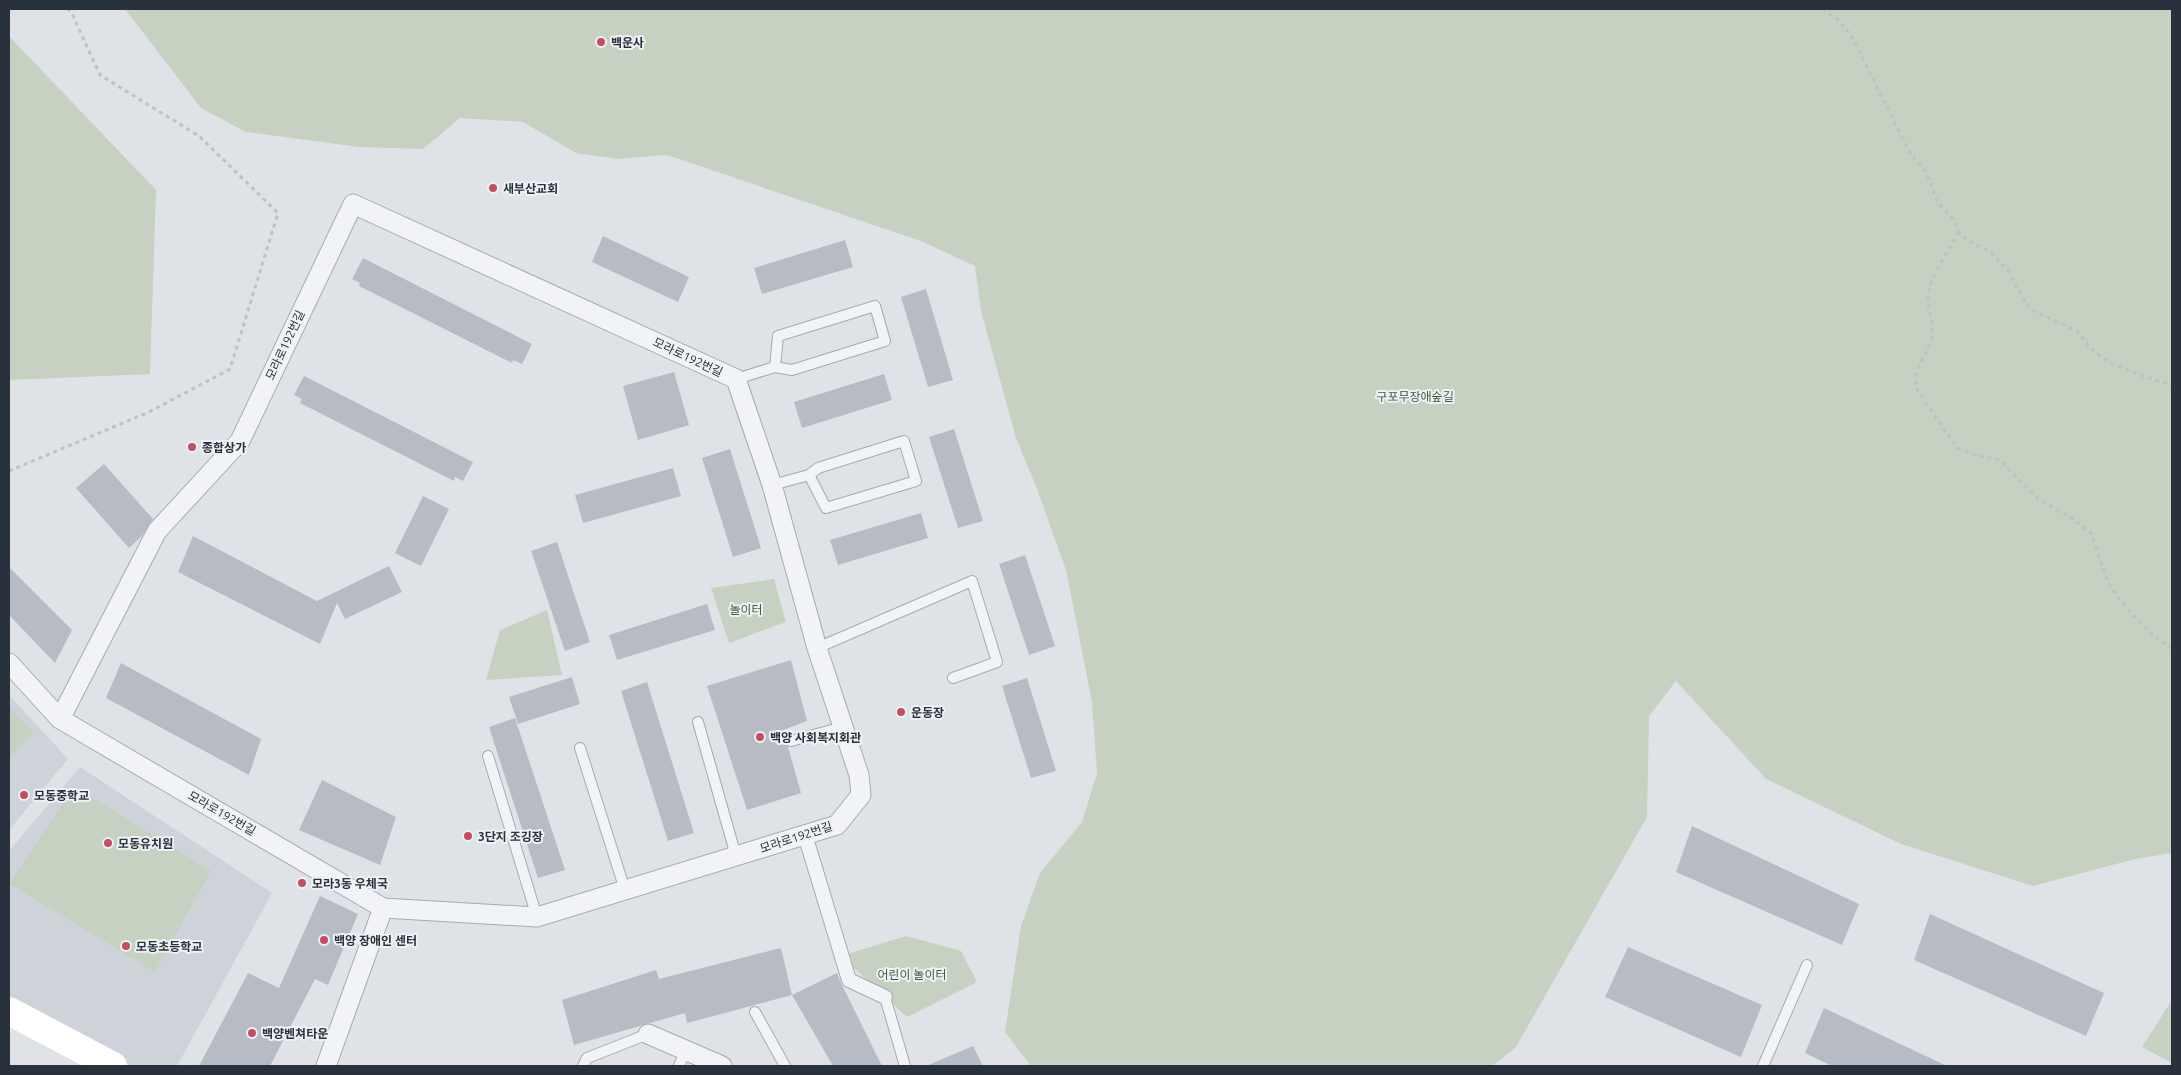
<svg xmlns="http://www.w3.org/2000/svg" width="2181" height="1075" viewBox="0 0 2181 1075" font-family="Ubuntu,'Noto Sans KR',sans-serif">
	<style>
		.built { fill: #ced2d9 }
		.green { fill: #c6d1c1 }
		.building { fill: #b7bcc4 }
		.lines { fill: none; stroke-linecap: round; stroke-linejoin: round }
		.service-casing { stroke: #a5aab1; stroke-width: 12 }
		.pedestrian-casing { stroke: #a5aab1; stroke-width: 16 }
		.minor-casing { stroke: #a5aab1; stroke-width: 21 }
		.path { stroke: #bec1c6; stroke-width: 3; stroke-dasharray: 4 4; stroke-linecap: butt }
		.service { stroke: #f2f3f6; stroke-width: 10 }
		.pedestrian { stroke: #f2f3f6; stroke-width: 14 }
		.minor { stroke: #f2f3f6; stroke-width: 19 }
		.secondary { stroke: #fff; stroke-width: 28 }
		.poi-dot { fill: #c34d63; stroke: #eff2f5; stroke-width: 2 }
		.labels { text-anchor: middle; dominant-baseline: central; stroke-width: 4; stroke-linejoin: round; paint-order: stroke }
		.poi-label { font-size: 12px; font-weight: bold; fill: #29313d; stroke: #eff2f5; text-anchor: start }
		.street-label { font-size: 12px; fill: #29313d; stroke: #eff2f5 }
		.park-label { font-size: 12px; fill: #3f5838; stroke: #eff2f5 }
	</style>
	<rect width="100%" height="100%" fill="#dfe3e7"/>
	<path class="built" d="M9,695L68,759L9,830Z
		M80,767L272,893L177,1066H131L9,1000V851Z"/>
	<path class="green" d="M125,9H2172V853L2135,859L2033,886L1901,844L1766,779L1676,681L1649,716L1647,817L1516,1047L1492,1066H1031L1005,1032L1021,926L1040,873L1082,822L1097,773L1092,702L1066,570L1037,489L1016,438L981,311L975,266L921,241L667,155L618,159L576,153L523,122L460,118L423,149L359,147L246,132L201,108Z
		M9,36L156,190L150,374L9,380Z
		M774,579L786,622L729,643L711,588Z
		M547,610L562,675L486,680L500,630Z
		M9,707L34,733L9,757Z
		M74,786L211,871L155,972L10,884Z
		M906,936L961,951L977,982L907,1017L841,956Z
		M2172,1000V1063L2142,1047Z"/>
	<path class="building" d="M603,236L689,277L678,302L592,262Z
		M845,240L853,267L762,294L754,268Z
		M363,258L532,344L522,364L513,360L512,363L359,286L360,283L352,279Z
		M926,289L953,380L928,387L901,297Z
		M674,372L689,425L638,440L623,386Z
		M884,374L892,400L802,428L794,402Z
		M304,376L473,462L463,481L455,477L454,481L300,403L302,399L294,395Z
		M954,429L983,521L958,528L929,437Z
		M730,449L761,548L733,557L702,458Z
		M104,464L153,519L141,537L129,548L76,488Z
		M673,468L681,496L583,523L575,495Z
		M423,496L449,509L421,566L395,553Z
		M921,513L928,538L838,565L830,540Z
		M193,536L317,601L389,566L402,592L345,619L337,603L320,644L178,572Z
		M557,542L590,642L565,651L531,551Z
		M1025,555L1055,646L1029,655L999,564Z
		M9,567L72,630L55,663L9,615Z
		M707,604L715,630L617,660L609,635Z
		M791,660L807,721L783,730L785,743L788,747L801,793L747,810L707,686Z
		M121,663L261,739L249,775L106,698Z
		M572,677L580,704L518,724L509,697Z
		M1027,678L1056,771L1031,778L1002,686Z
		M647,682L694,833L668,841L621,691Z
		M515,718L565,870L538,878L489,727Z
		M322,780L396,817L380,865L299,830Z
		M1692,826L1859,904L1842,945L1676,872Z
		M320,896L358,914L328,985L315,979L270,1066H199L248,973L279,988Z
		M1930,914L2104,993L2086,1036L1914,960Z
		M1628,947L1762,1005L1741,1057L1605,997Z
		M781,948L792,995L687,1023L685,1013L574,1045L562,1000L656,970L659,979Z
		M837,973L841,983L882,1066H833L792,995Z
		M1824,1008L1947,1066H1832L1805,1053Z
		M973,1046L983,1066H926Z"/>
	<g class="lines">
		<g class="service-casing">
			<path id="service" d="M736,379L775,367L778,336L875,306L885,341L792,370L775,367
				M772,485L809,475L818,468L904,441L916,481L826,508L809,475
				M817,648L972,581L997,662L953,678
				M698,722L736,856
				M791,741L843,727
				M580,748L625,890
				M488,756L537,917
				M885,997L905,1066
				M755,1012L785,1066
				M583,1066L587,1058L648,1034
				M679,1066L686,1050
				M1763,1066L1807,965"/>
		</g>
		<g class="pedestrian-casing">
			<path id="pedestrian" d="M805,835L849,980L885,997"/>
		</g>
		<g class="minor-casing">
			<path id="minor" d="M353,204L736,379L772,485L817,648L859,775L861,795L837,825L537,917L383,908L60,719L157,531L240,441Z
				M9,663L60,719
				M648,1034L722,1066
				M326,1066L383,908"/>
		</g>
		<path class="path" d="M1822,9L1837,19L1851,35L1910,153L1927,173L1937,202L1953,219L1959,232L1968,241L1991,252L2008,271L2022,297L2032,310L2077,331L2091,349L2110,363L2151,379L2172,385
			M1959,232C1950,248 1927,281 1928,299C1928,313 1936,326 1931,341C1925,360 1913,367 1916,388L1957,448L1975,455L2000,460L2038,499L2072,518L2091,533L2108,583L2126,608L2153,636L2172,648
			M9,471L149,412L230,369L278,213L199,136L100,75L73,16L68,9"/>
		<use href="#service" class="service"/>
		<use href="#pedestrian" class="pedestrian"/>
		<use href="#minor" class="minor"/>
		<path class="secondary" d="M9,1011L113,1066"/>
	</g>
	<g class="poi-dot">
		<circle cx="601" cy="42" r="5"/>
		<circle cx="493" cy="188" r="5"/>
		<circle cx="192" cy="447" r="5"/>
		<circle cx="901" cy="712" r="5"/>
		<circle cx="760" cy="737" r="5"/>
		<circle cx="24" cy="795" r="5"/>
		<circle cx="468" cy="836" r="5"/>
		<circle cx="108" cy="843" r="5"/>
		<circle cx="302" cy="883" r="5"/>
		<circle cx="324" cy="940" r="5"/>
		<circle cx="126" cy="946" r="5"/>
		<circle cx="252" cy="1033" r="5"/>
	</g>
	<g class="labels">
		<g class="poi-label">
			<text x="611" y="42">백운사</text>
			<text x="503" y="188">새부산교회</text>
			<text x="202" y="447">종합상가</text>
			<text x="911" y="712">운동장</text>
			<text x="770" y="737">백양 사회복지회관</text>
			<text x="34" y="795">모동중학교</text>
			<text x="478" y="836">3단지 조깅장</text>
			<text x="118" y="843">모동유치원</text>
			<text x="312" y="883">모라3동 우체국</text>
			<text x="334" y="940">백양 장애인 센터</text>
			<text x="136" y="946">모동초등학교</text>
			<text x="262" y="1033">백양벤쳐타운</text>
		</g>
		<g class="street-label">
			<text transform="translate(285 345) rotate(-65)">모라로192번길</text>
			<text transform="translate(688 357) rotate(25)">모라로192번길</text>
			<text transform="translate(222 813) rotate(30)">모라로192번길</text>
			<text transform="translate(796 837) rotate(-18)">모라로192번길</text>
		</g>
		<g class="park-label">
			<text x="1415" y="396">구포무장애숲길</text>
			<text x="746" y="609">놀이터</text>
			<text x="912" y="974">어린이 놀이터</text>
		</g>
	</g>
	<rect width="2181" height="1075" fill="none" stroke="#29313d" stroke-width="20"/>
</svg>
